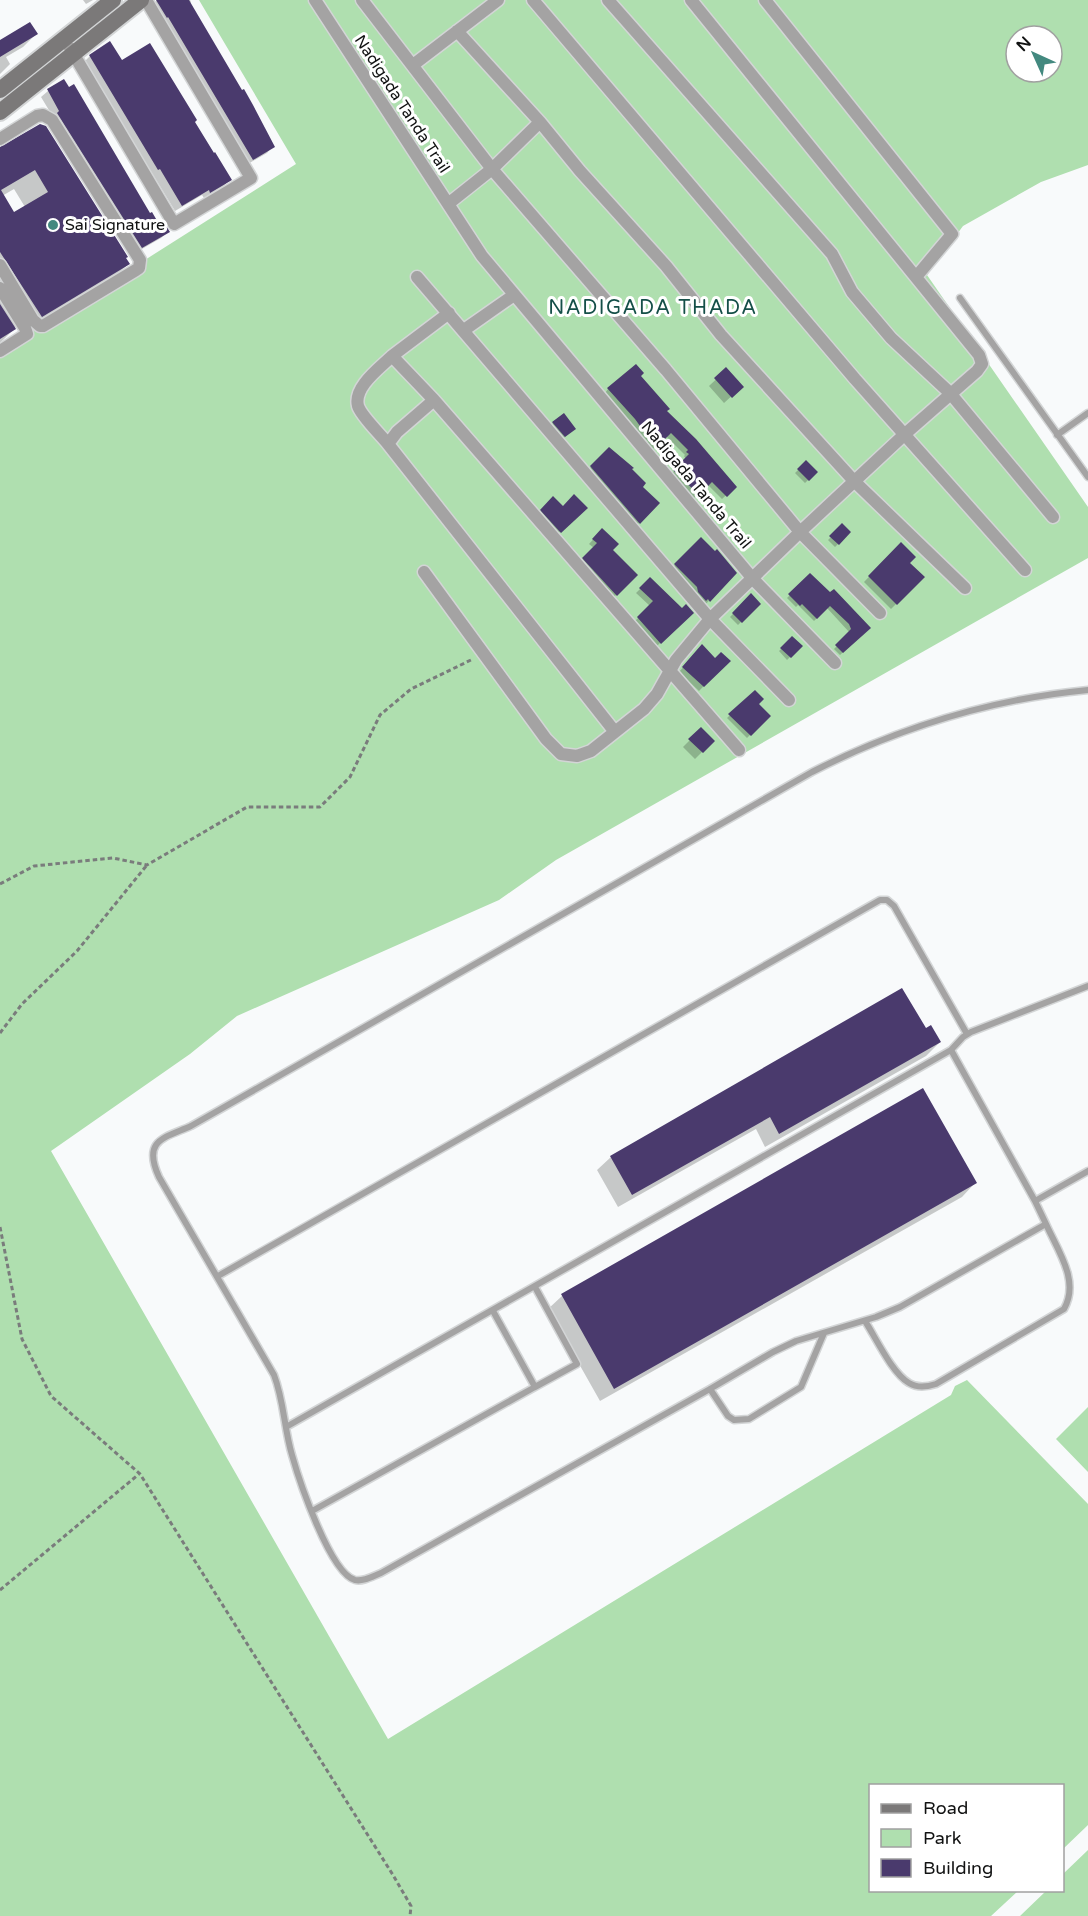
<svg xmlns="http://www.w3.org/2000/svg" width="1088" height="1916" viewBox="0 0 1088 1916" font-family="'Varela Round',sans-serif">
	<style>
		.green { fill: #afdfaf; fill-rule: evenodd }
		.shadow { fill: #0003; fill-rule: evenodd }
		.building { fill: #4a3a6d; fill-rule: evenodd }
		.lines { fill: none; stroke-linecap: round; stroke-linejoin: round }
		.lane-casing { stroke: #d3d5d6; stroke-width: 9 }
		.street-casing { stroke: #d3d5d6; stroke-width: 15 }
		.secondary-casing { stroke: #d3d5d6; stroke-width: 20 }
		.path { stroke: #7a7c7c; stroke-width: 3; stroke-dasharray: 4.5 3; stroke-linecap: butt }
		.lane { stroke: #a4a3a3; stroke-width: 6 }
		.street { stroke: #a4a3a3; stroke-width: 12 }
		.secondary { stroke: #7b7979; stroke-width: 16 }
		.poi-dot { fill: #43897f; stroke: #fff; stroke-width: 2 }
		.labels { text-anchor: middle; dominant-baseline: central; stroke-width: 6; stroke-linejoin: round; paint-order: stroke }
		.street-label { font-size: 16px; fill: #111212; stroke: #fff }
		.poi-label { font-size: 16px; fill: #111212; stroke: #fff; text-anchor: start }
		.quarter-label { font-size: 20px; letter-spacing: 1.5px; fill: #144f48; stroke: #fff }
	</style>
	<rect width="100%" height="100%" fill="#f8fafb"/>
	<path class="green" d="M199,0H1088V165L1041,182L963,226L927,275L1088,507V558L556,860L499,900L237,1016L190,1054L51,1151L388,1739L951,1395L955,1386L967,1380L1088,1504V1825L1063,1849L1062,1786H870V1890L1018,1891L991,1916H0V352L296,164ZM1016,36H1052V72H1016Z
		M1088,1407V1472L1056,1439Z
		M1088,1850V1916H1020L1046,1891L1062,1890L1063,1874Z"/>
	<path class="shadow" d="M83,0H93L86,4Z
		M157,0H190L191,2L190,4L273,146L267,153L246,165L150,7Z
		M36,34L23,47L6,57L10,64L0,74V42Z
		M90,56L121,62L194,122L230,179L224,186L204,198L202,195L175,211L84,62Z
		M64,81L150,215L159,226L168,232L161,238L135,253L41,97L48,91Z
		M42,125L128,264L108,284L21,336L16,327L0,343V149ZM14,189L25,207L13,214L2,196Z
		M726,370L735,393L724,403L709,386Z
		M639,376L665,411L735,487L722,499L708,485L694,498L671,474L686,459L684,456L685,455L666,436L652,450L646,444L648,442L605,393L608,389Z
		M553,423L574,429L558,443L547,430Z
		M609,449L641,487L658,503L636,526L588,470Z
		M806,462L816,472L805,483L795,473Z
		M553,499L563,508H586L555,536L537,515Z
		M842,526L849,533L835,547L828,540Z
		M602,530L611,550L636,575L612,599L580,563L594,548L589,544Z
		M701,539L735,573L704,606L670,570Z
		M901,544L908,563L923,577L891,609L864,582Z
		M810,575L869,628L840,655L834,649L850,633L827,608L814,621L798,605L796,607L787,598Z
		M650,579L677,626L656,647L633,623L650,606L636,593Z
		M751,595L759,604L738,625L730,617Z
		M792,638L801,646L787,660L779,651Z
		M702,646L715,660L728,661L699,691L679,672Z
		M757,704L769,716L747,738L727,718L737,708Z
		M701,729L713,741L695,759L683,747Z
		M926,1030L940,1042L926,1056L765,1147L756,1129L618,1207L597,1170L611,1157Z
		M923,1090L975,1183L962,1197L600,1401L548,1309L562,1296Z"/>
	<path class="building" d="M156,0H189L242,90L244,89L253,105L275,147L253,160L168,17L167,18Z
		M30,22L38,34L0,57V40Z
		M110,41L122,60L150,43L197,120L195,122L214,153L215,152L232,180L210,193L209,190L182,206L160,169L158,170L89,55Z
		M64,79L69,87L74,84L150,213L152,212L159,224L163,221L170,232L142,248L57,113L59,111L47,89Z
		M40,124L46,126L128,257L126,258L130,264L42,317L0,252V147ZM35,170L48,192L14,212L1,190Z
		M0,304L16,329L0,339Z
		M636,364L644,373L641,376L670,409L667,411L696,439L737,487L727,497L712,482L699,495L673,470L689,454L686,452L688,450L671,433L656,448L635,419L607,388Z
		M726,367L744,387L732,398L714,378Z
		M564,413L576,429L565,437L552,422Z
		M609,447L634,468L632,469L646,483L643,487L660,503L640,524L590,466Z
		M806,460L818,472L809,481L797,469Z
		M574,494L588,508L561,533L540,510L553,496L563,506Z
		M842,523L851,532L839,545L829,536Z
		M602,528L619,544L613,550L638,575L617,596L582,558L597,543L592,539Z
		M701,537L715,551L717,549L737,573L710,602L708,599L706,601L698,592L697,587L674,564Z
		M901,542L916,557L910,563L925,577L897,605L868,576Z
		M810,573L830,592L834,589L871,628L843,653L835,645L851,629L849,624L830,606L817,619L802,604L800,606L788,594Z
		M650,577L682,608L686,604L694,613L661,644L637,617L653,601L639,588Z
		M751,593L761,604L742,623L732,613Z
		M792,636L803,646L791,658L780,648Z
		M702,644L715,658L721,652L731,661L704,687L682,667Z
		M755,690L764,699L759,704L771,716L751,736L728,714Z
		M701,727L715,741L703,753L688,739Z
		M902,988L926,1028L931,1025L941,1042L779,1134L770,1117L632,1195L610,1156Z
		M923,1088L977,1183L614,1389L561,1294Z"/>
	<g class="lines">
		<g class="lane-casing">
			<path id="lane" d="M960,298L1088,477
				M1057,435L1088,413
				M1088,690C992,699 898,728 812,772L191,1126C164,1138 142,1140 159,1177L274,1375C284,1401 284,1428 292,1455C299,1480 330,1573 355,1580C363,1582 373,1576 381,1573L710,1389L773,1352L796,1341L876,1317L900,1307L1046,1224L1035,1201L1088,1171
				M951,1050L1035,1201
				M218,1276L880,900H887L894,906L967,1034
				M865,1321C876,1338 892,1373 909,1383C917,1388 927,1387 936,1384L1064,1309C1080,1281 1058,1251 1046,1224
				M535,1387L577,1364L535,1287
				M710,1389L728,1416L734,1420L749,1419L801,1387L824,1333
				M286,1427L951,1050L963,1037L971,1032L1088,986
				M312,1511L535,1387L493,1311"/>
		</g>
		<g class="street-casing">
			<path id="street" d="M315,0L482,256L753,579L835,663
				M362,0L492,169L666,370L800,532L880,613
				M533,0L855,379L1025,570
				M608,0L832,254L852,292L891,338L950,393L1053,517
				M765,0L952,234L916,277
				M457,31L540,122
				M70,48L174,224L251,178L146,0
				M413,65L498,0
				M0,139L37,116L43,115L52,120L140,260L139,268L136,270L43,326H40L33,320L0,265
				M448,204L492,169L540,122L580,171L666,266L721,335L854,481L965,588
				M417,277L710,619L789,700
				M0,288L25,328L27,334L0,351
				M449,313L392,356L434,400L739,750
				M464,330L514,295
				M434,400L397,432L388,444L615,732
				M388,444C381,435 361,416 358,406C353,387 380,368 392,356
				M424,572L546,739L561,754L577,756L591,751L644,709L657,694L676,660L710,619L800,532L905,434L977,371L982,364L979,355L691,0"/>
		</g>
		<g class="secondary-casing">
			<path id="secondary" d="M0,90L113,0
				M0,112L141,0"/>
		</g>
		<path class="path" d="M0,884L34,866L113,858L147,865L247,807H320L350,777L380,715L411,689L473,659
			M0,1033L22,1004L77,951L147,865
			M0,1227L22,1339L51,1396L140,1474L393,1875L411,1906L410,1916
			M0,1590L139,1474"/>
		<use href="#lane" class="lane"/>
		<use href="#street" class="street"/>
		<use href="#secondary" class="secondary"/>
	</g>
	<circle class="poi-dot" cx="53" cy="225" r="6"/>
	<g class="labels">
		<g class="street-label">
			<text transform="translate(402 104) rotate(57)">Nadigada Tanda Trail</text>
			<text transform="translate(696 485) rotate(50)">Nadigada Tanda Trail</text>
		</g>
		<g class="poi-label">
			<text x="65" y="225">Sai Signature</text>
		</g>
		<g class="quarter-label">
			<text x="653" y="308">NADIGADA THADA</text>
		</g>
	</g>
	<rect x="869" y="1784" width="195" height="108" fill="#ffffff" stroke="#a0a0a0" stroke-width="1.5"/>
	<rect x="881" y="1804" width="30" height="9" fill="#7b7979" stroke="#a0a0a0" stroke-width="1.5"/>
	<text x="923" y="1814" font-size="18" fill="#111212">Road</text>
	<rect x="881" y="1829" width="30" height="18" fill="#afdfaf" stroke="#a0a0a0" stroke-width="1.5"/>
	<text x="923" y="1844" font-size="18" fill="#111212">Park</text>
	<rect x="881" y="1859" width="30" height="18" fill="#4a3a6d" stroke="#a0a0a0" stroke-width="1.5"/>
	<text x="923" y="1874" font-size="18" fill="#111212">Building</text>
	<g transform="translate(1034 54) rotate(315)"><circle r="28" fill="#ffffff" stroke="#a0a0a0" stroke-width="1.5"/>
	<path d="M0-4.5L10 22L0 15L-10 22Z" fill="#43897f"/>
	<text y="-9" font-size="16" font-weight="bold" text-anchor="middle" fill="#111212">N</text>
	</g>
</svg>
